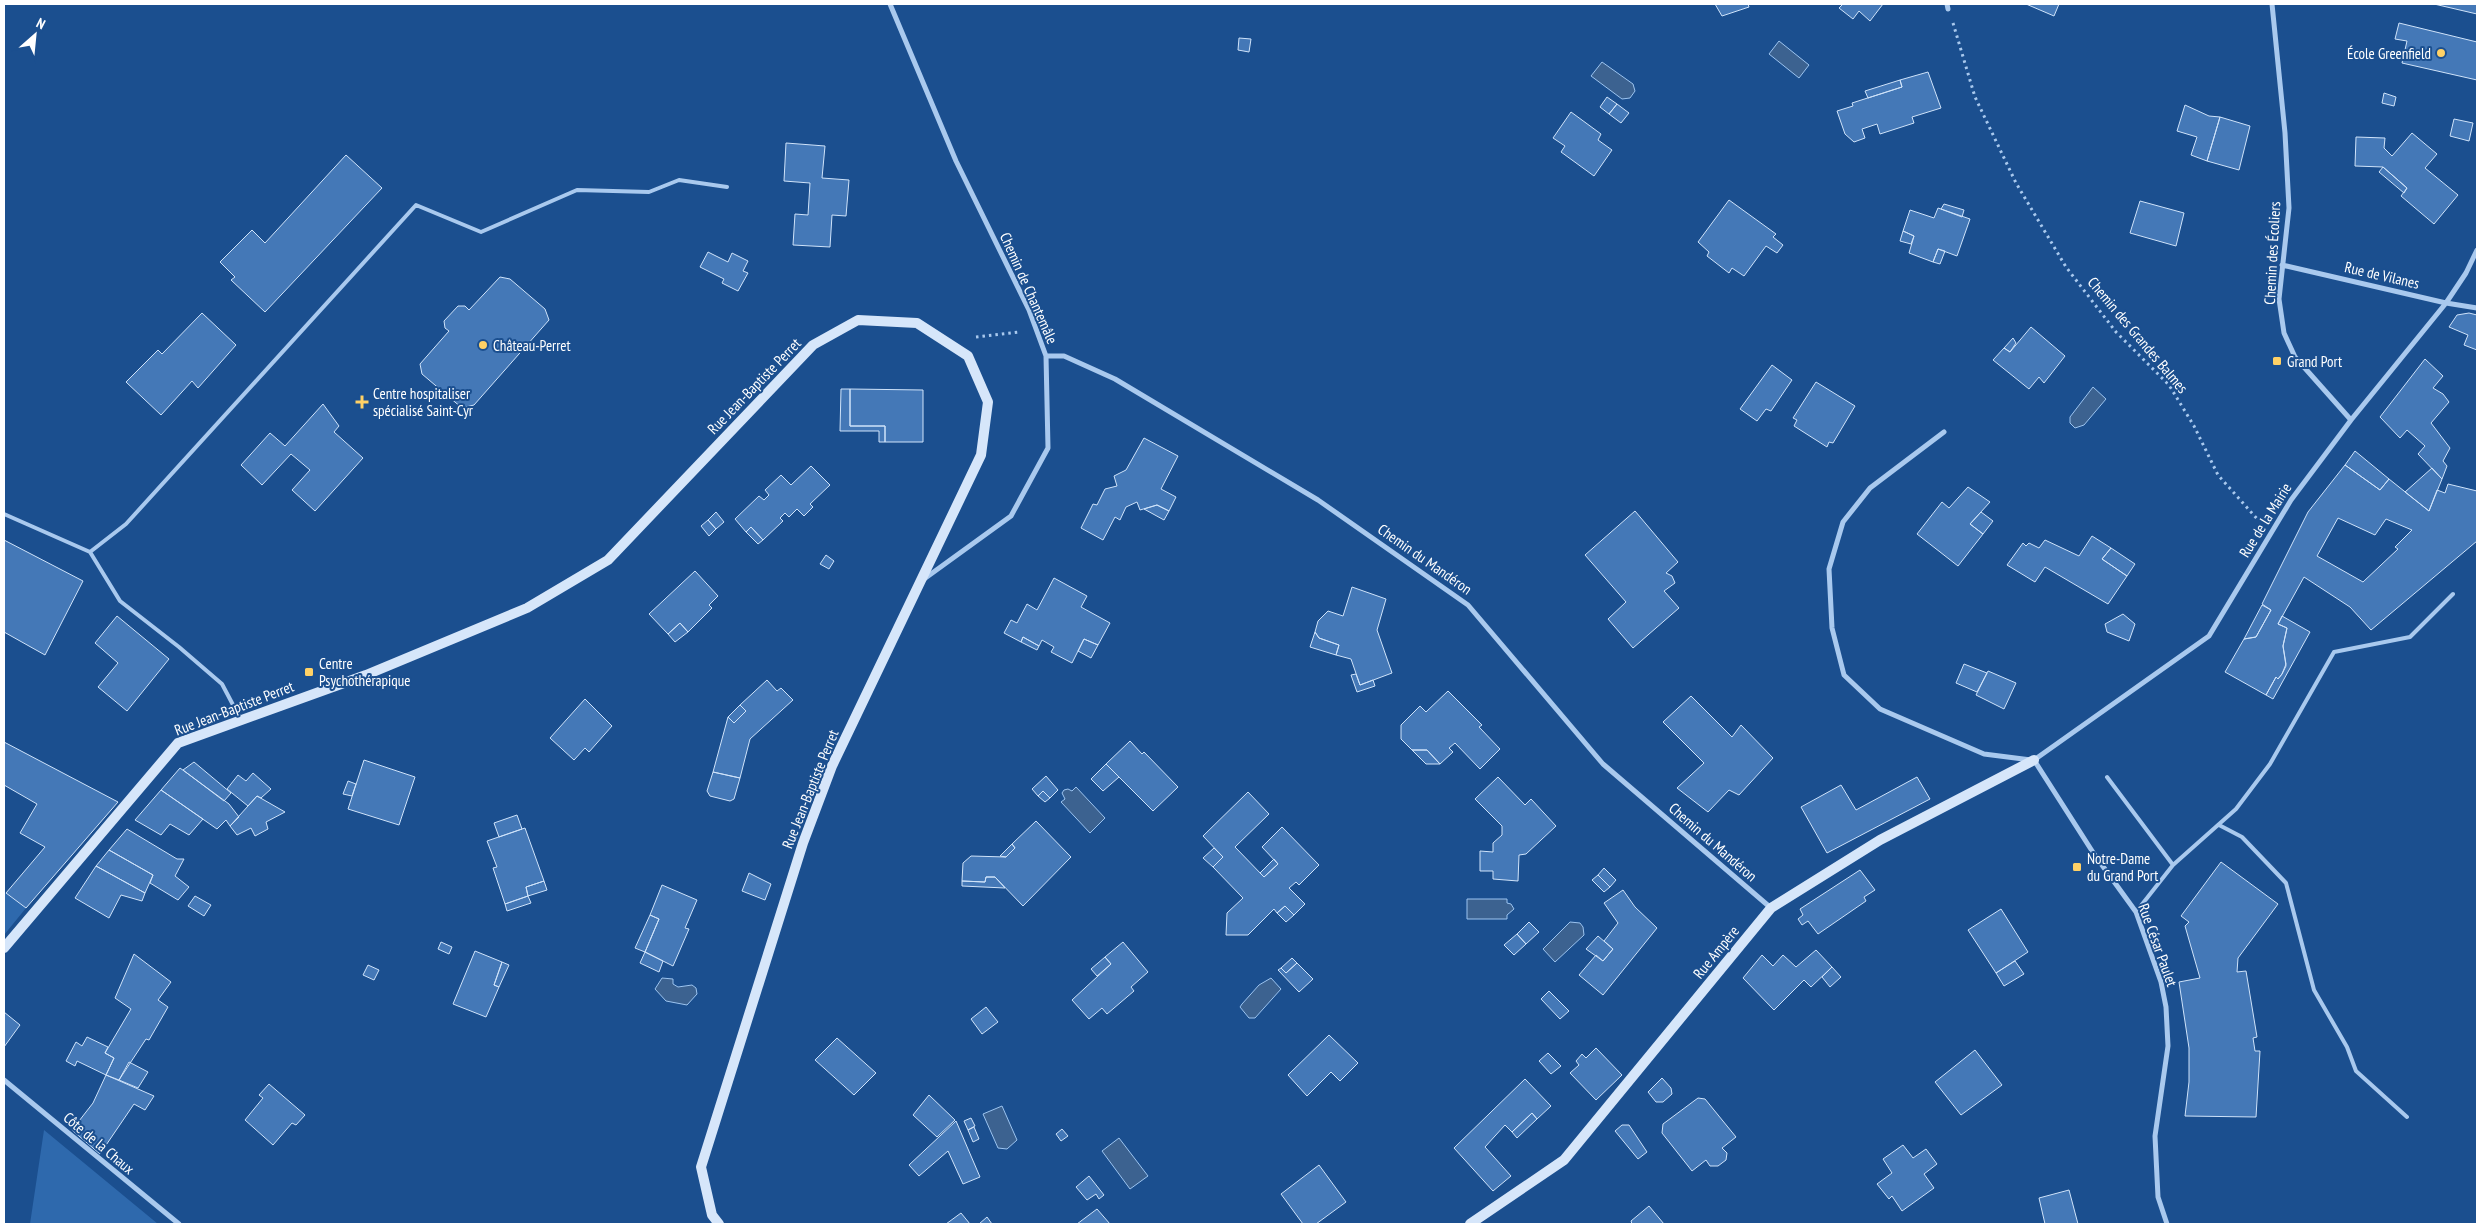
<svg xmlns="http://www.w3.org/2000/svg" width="2481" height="1228" viewBox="0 0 2481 1228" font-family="'PT Sans Narrow',sans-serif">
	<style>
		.green { fill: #2e69ad }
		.water { fill: #3c6290; stroke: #9cc4f0 }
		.building { fill: #4478b7; stroke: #cfe3fa; fill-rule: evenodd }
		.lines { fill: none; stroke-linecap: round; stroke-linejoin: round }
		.path { stroke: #a9c9ee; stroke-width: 3; stroke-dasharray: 2.5 4; stroke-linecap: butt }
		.lane { stroke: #a9c9ee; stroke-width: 4 }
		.street { stroke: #a9c9ee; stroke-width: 5 }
		.secondary { stroke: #d6e6fa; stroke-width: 10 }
		.poi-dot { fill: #ffd166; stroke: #1b4f8f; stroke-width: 2 }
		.labels { text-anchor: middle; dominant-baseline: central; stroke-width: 4; stroke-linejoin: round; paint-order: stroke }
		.poi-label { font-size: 15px; fill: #fff; stroke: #1b4f8f; text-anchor: start }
		.street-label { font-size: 15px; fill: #fff; stroke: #1b4f8f }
	</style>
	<rect width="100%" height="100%" fill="#1b4f8f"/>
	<path class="green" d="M4,892L26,908L4,935Z
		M44,1130L158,1224H30Z"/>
	<path class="water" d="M1779,41L1809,65L1799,78L1769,54Z
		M1602,62L1633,84L1635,91L1630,98L1622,99L1591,76Z
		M2093,387L2106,399L2084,425L2075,428L2070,423V417Z
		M1076,787L1105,818L1090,833L1061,802L1065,799L1062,793L1064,790L1068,789L1072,791Z
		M1467,899H1507V903L1511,904L1514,909L1507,915V919H1467Z
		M1570,922L1580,923L1583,927L1584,935L1555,962L1543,949Z
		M662,978L673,979V984L678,987L692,985L696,988L697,994L687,1005L666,1001L655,989Z
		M1271,978L1281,989L1255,1018H1249L1240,1007L1242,1004L1259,985Z
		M1002,1106L1017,1140L1007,1149L998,1148L983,1114Z
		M1119,1138L1148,1176L1130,1189L1102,1151Z"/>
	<path class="building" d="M1715,4H1748L1749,7L1722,16Z
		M1843,4H1883L1870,21L1859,11L1853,19L1839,8Z
		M2026,4H2059L2054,16Z
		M2434,4H2477V14Z
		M2399,23L2477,42V80L2402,63L2407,41L2395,39Z
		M1239,38L1251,39L1249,52L1238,50Z
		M1928,72L1941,108L1912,117L1914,123L1880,134L1877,124L1862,129L1865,138L1854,142L1845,134L1837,111L1853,106L1852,103L1902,87L1900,80Z
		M1900,80L1902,87L1868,98L1865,91Z
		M2384,93L2396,97L2394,106L2382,103Z
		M1607,97L1617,104L1609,114L1600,107Z
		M1617,104L1629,113L1621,123L1609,114Z
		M2185,105L2209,116L2220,117L2207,161L2191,155L2197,137L2177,131Z
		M1571,112L1601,134L1598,140L1612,150L1594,176L1561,152L1565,146L1553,138Z
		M2220,117L2250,126L2239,170L2207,161Z
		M2454,119L2473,123L2469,141L2450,136Z
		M2412,133L2437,154L2425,168L2458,195L2434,224L2401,196L2407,188L2383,167L2355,166L2356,137L2385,138L2384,148L2392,156Z
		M786,143L825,146L822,178L849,180L846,216L832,215L830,247L793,245L795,214L808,215L810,183L784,181Z
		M346,155L382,188L265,312L231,280L235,277L220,262L252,230L265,243Z
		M2383,167L2407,188L2404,193L2379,172Z
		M1729,200L1776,234L1773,237L1783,245L1777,253L1766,246L1744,276L1732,268L1729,273L1707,256L1709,252L1698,242Z
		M2140,201L2184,213L2176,246L2130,233Z
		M1944,204L1964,210L1962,217L1941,209Z
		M1938,208L1970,219L1957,256L1938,249L1933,262L1909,253L1914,236L1903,231L1910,210L1934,218Z
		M1903,231L1914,236L1911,244L1900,241Z
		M1938,249L1945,251L1940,264L1933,262Z
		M708,252L728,262L732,253L748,261L743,271L748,273L738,291L722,283L724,279L700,267Z
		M500,277L510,279L545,309L549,320L474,405L462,408L422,374L420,364L449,331L445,328L444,321L458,306H465L469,310Z
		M202,313L236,345L198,388L192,381L161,415L126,382L158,350L162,354Z
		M2469,313L2477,315V350L2464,345L2468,335L2449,327L2457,315Z
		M2031,327L2065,356L2044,383L2039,377L2029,389L1993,360L2004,348L2010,352Z
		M2013,338L2016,343L2010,352L2004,348Z
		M2425,359L2443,376L2433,388L2443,394L2449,402L2431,423L2450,448L2443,461L2447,466L2442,479L2418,454L2425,446L2407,430L2400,438L2380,417Z
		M1772,365L1792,380L1771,411L1766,409L1757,421L1740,409Z
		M1816,382L1855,406L1833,443L1829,442L1827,447L1794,426L1797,420L1793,418Z
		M841,389H850V426H885V442H879V431H840Z
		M850,389L923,390V442H885V426H850Z
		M323,404L339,426L334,432L363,458L315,511L292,490L310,470L291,454L262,485L241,465L270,433L285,446Z
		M1144,438L1178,456L1161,489L1176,497L1169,511L1157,505L1140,510L1137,502L1126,507L1120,520L1115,517L1103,540L1081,528L1093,504L1097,505L1105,489L1117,486L1114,476L1126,470Z
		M2355,451L2389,479L2380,490L2345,465Z
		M2345,465L2380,490L2389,479L2429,511L2437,490L2445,493L2448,484L2477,491V541L2371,630L2350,607L2304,577L2278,624L2287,628L2283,646L2286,666L2282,674L2278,679L2276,677L2266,695L2225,672L2244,639L2256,637L2271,610L2262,604L2308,512ZM2338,518L2375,535L2386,519L2412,530L2395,547L2398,549L2363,582L2317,556Z
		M811,466L830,485L810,504L813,507L804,516L797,509L789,517L785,513L780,518L783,521L763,540L751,527L746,532L735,519L759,496L764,500L769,495L765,490L781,475L791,485Z
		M2432,468L2442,479L2429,511L2405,492Z
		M1968,487L1990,502L1970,524L1983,534L1958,566L1917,534L1942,502L1949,508Z
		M1157,505L1169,511L1164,520L1144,509Z
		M1635,511L1678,562L1666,573L1672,576L1675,583L1664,591L1679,608L1633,648L1608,619L1626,602L1585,555Z
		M716,512L724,522L716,529L708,520Z
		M1981,512L1993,521L1983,534L1970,524Z
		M708,520L716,529L709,536L701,526Z
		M751,527L763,540L758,544L746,532Z
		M2092,536L2111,548L2102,559L2127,576L2108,604L2045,567L2035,582L2007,565L2023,543L2026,546L2029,543L2039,548L2045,540L2079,556Z
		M4,540L83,581L45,655L4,632Z
		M2111,548L2135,564L2127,576L2102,559Z
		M826,555L834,561L829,569L820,564Z
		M695,571L718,596L709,605L712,608L688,632L680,623L668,634L649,614Z
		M1054,578L1087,596L1081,607L1110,623L1098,645L1084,639L1072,663L1051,652L1054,647L1042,640L1039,646L1023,637L1021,642L1004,633L1011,620L1017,623L1027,604L1037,610Z
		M1352,587L1386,599L1377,630L1392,673L1360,685L1351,659L1336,655L1339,645L1319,638L1315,632L1318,621L1328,611L1343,616Z
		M2262,605L2271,610L2256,637L2244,639Z
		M2123,614L2135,624L2129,641L2107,632L2105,624Z
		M117,616L169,659L127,711L98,687L118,663L95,643Z
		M2282,616L2310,632L2273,699L2266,695L2276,677L2278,679L2282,674L2286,664L2283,646L2287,628L2278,624Z
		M680,623L688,632L675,642L668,634Z
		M1315,632L1319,638L1339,645L1336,655L1310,647Z
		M1023,637L1039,646L1037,650L1021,642Z
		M1084,639L1098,645L1091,658L1078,651Z
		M1964,664L1987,673L1977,692L1956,683Z
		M1988,671L2016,683L2004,709L1976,695Z
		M1356,674L1360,685L1373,680L1375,686L1357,692L1351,675Z
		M767,680L777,691L781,688L793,700L750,739L740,778L713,772L728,717L734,723L746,711L740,705Z
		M1448,691L1482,725L1479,727L1500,749L1480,769L1455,743L1449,748L1453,752L1440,764L1427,750H1412L1401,739V725L1420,706L1426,712Z
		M1691,696L1732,737L1741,725L1773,758L1739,795L1729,790L1708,812L1677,788L1704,763L1663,722Z
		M585,699L612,726L589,752L585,748L574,760L550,738Z
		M740,705L746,711L734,723L728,717Z
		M1130,741L1142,754L1144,752L1178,787L1153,811L1106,764Z
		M4,742L118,802L26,908L6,893L45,847L20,833L37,804L4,785Z
		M1412,750H1427L1440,764H1426Z
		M364,760L415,777L399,825L348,809Z
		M194,762L231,793L224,801L183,770Z
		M1106,764L1119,777L1103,791L1091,779Z
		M180,768L229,804L239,817L230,826L226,820L217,829L161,790Z
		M713,772L740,778L734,799L730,801L710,796L707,791Z
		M253,773L271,789L261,798L257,796L248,806L227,789L238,775L246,781Z
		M1046,776L1058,790L1050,798L1043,791L1038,796L1032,789Z
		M1498,777L1525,805L1531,799L1556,826L1526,854L1519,855L1518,881L1493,879V871H1480V851L1493,852V843L1502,835V826L1475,799Z
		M1917,777L1930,799L1827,853L1801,807L1841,785L1856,810Z
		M348,781L356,784L352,796L343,794Z
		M161,790L203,819L189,835L170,824L161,835L135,820Z
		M1043,791L1050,798L1045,802L1038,796Z
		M1248,792L1269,814L1235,847L1264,877L1278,864L1262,847L1282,827L1319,865L1299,885L1296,882L1289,888L1305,904L1294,915L1285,906L1277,913L1274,909L1248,935H1226L1227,913L1243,898L1213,867L1223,857L1203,836Z
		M257,796L285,812L266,822L268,829L255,836L251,828L237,835L230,826Z
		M517,815L522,829L499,837L494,823Z
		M1036,821L1071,857L1023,906L995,877H986L985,882L962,881L963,863L971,856L1006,857L1015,848L1012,844Z
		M525,828L544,881L526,887L528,896L505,904L493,868L497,867L487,841Z
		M127,829L177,859H184L175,876L189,887L178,900L150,883L153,875L109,850Z
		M1012,844L1015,848L1006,857L1000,856Z
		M1214,848L1223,857L1213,867L1203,858Z
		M109,850L153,875L145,893L96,866Z
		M1274,859L1278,864L1264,877L1260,873Z
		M2221,862L2278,904L2238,958L2237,972L2246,971L2257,1037L2253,1038L2255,1051H2260L2256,1117L2185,1116L2189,1082V1048L2179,982L2200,978L2185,926L2189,922L2181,916Z
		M96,866L145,893L142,901L121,895L109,918L75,898Z
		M1604,868L1616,880L1610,887L1598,875Z
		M1860,870L1875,890L1864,897L1866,901L1818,934L1808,921L1802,925L1798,919L1803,915L1800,909Z
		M749,873L771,884L765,900L742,891Z
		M1598,875L1610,887L1604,892L1592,880Z
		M986,877H995L1005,888L962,886V881L985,882Z
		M544,881L547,890L528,896L526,887Z
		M662,885L697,900L685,928L689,929L673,966L645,952L659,919L650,915Z
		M1623,890L1635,907L1657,928L1603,995L1579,975L1596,955L1603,961L1613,949L1604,941L1618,923L1604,903Z
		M195,896L211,905L204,916L188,906Z
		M528,896L531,903L507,911L505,904Z
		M1285,906L1294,915L1286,922L1277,913Z
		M2001,909L2028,952L1996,973L1968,930Z
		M650,915L659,919L645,952L635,948Z
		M1529,922L1539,932L1526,944L1517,934Z
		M1517,934L1526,944L1514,955L1504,945Z
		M1598,936L1613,949L1603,961L1586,949Z
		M441,942L452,947L449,954L438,949Z
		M1123,942L1148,972L1131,987L1134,991L1107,1014L1102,1008L1089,1019L1072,1000L1111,964L1105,957Z
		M1816,950L1832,967L1811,987L1804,980L1774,1010L1743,978L1762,955L1773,966L1783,955L1796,967Z
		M475,951L502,962L494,985L499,987L486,1017L453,1004Z
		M645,952L663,961L659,972L640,963Z
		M134,954L171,982L158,1000L168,1007L149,1040L146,1039L119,1080L106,1075L114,1058L105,1053L131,1009L115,998Z
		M1105,957L1111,964L1097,976L1091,969Z
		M1292,958L1297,963L1286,973L1281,968Z
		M2015,961L2024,974L2004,986L1996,973Z
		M502,962L509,965L499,987L494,985Z
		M1297,963L1313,979L1299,992L1278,970L1281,968L1286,973Z
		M368,965L379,970L374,980L363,975Z
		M1832,967L1841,977L1830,987L1822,977Z
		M1549,991L1569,1011L1560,1019L1541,999Z
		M986,1007L998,1022L982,1034L971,1019Z
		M4,1012L20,1025L4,1047Z
		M1329,1035L1358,1063L1340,1081L1331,1072L1307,1096L1288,1075Z
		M87,1037L108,1047L105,1053L114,1058L106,1075L77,1061L75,1066L66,1061L76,1042L82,1046Z
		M837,1038L876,1073L854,1095L815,1060Z
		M1596,1048L1622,1075L1596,1100L1570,1073L1579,1065L1576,1061L1582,1054L1586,1058Z
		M1975,1050L2002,1085L1961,1115L1935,1082Z
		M1548,1053L1561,1066L1551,1074L1539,1061Z
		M129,1062L148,1072L138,1088L119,1080Z
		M106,1075L154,1096L145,1110L134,1104L100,1154L72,1130L93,1103Z
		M1662,1078L1671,1088L1672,1094L1663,1102H1656L1648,1092Z
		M1525,1079L1551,1106L1537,1119L1532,1113L1512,1132L1505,1125L1485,1147L1511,1176L1493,1191L1454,1148Z
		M269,1084L305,1115L296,1125L292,1123L273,1145L245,1120L263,1098L259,1095Z
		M929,1095L955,1120L937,1137L913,1115Z
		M1698,1098L1705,1099L1736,1137L1722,1148L1727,1153L1726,1160L1718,1166H1710L1706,1160L1692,1171L1662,1133L1663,1124Z
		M1532,1113L1537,1119L1517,1138L1512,1132Z
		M971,1118L975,1126L968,1130L964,1121Z
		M956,1121L980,1177L963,1184L948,1151L919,1176L909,1165Z
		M1622,1125H1629L1647,1152L1638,1159L1615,1131Z
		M974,1127L979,1139L973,1142L968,1130Z
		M1062,1129L1068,1136L1061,1141L1056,1134Z
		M1903,1145L1913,1158L1926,1149L1937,1164L1924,1174L1934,1188L1902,1211L1892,1196L1889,1199L1877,1184L1892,1173L1883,1159Z
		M1319,1165L1346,1202L1316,1224H1303L1281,1194Z
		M1089,1176L1104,1195L1099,1199L1096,1194L1087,1200L1076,1187Z
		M2069,1190L2078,1224H2045L2039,1198Z
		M1649,1206L1664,1224H1632L1631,1221Z
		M1097,1209L1110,1224H1077Z
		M961,1213L970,1224H946Z
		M987,1217L992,1224H979Z"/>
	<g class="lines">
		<path class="path" d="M1953,23L1975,97L2016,183L2066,267L2116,332L2169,385L2194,426L2218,475L2259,521
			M976,337L1019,332"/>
		<path class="lane" d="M4,514L90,552L120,601L179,647L222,684L241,720
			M90,552L126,524L416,205L481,232L577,190L649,192L679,180L727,187
			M2107,777L2173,865L2136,912
			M2219,825L2242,837L2286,883L2314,990L2347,1047L2356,1071L2407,1117
			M2173,865L2236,809L2270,764L2334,652L2410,637L2453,594"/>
		<path class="street" d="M890,4L956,161L1029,310L1046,356L1048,448L1011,516L924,579
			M1947,4L1948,9
			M2272,4L2285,133L2289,208L2279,299L2284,333L2295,357L2351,420
			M2282,265L2446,303L2477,308
			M1046,356H1064L1115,379L1318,500L1468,605L1603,764L1771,908
			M1944,432L1870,488L1843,522L1829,569L1832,628L1844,675L1880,709L1984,754L2031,760
			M2034,760L2209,636L2291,500L2351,420L2446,303L2466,273L2477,250
			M2034,760L2094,854L2136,912L2161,982L2166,1007L2168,1046L2155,1136L2158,1197L2167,1224
			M4,1080L179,1224"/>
		<path class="secondary" d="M4,948L178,743L366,675L527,608L608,560L813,345L858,320L917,323L968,356L988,402L981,455L832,766L803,843L701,1167L712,1215L719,1224
			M1470,1224L1564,1160L1771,908L1880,840L2034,760"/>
	</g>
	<g class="poi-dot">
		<circle cx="2441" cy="53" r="5"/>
		<circle cx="483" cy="345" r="5"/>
		<rect x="2272" y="356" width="10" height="10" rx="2.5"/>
		<path d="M359.5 394.5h5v5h5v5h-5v5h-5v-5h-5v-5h5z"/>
		<rect x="304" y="667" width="10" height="10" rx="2.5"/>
		<rect x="2072" y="862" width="10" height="10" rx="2.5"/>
	</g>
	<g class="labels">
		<g class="poi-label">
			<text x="2431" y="53" text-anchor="end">École Greenfield</text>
			<text x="493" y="345">Château-Perret</text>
			<text x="2287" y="361">Grand Port</text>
			<text x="373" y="393">Centre hospitaliser<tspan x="373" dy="17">spécialisé Saint-Cyr</tspan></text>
			<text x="319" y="663">Centre<tspan x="319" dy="17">Psychothérapique</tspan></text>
			<text x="2087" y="858">Notre-Dame<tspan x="2087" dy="17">du Grand Port</tspan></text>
		</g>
		<g class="street-label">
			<text transform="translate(2272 253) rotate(-87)">Chemin des Écoliers</text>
			<text transform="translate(2382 275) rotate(13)">Rue de Vilanes</text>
			<text transform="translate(1029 288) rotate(66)">Chemin de Chantemâle</text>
			<text transform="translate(2138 335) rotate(50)">Chemin des Grandes Balmes</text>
			<text transform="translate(754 386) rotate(-46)">Rue Jean-Baptiste Perret</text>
			<text transform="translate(2265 520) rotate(-58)">Rue de la Mairie</text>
			<text transform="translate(1425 559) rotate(35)">Chemin du Mandéron</text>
			<text transform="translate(234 708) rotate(-21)">Rue Jean-Baptiste Perret</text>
			<text transform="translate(810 789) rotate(-68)">Rue Jean-Baptiste Perret</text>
			<text transform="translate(1713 842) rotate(41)">Chemin du Mandéron</text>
			<text transform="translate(2158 945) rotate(70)">Rue César Paulet</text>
			<text transform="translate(1716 952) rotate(-51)">Rue Ampère</text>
			<text transform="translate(99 1143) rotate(40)">Côte de la Chaux</text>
		</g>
	</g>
	<rect width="2481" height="1228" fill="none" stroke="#ffffff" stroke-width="10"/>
	<g transform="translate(35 35) rotate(27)" stroke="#1b4f8f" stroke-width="4" paint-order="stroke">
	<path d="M0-4L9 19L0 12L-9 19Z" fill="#ffffff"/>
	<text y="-8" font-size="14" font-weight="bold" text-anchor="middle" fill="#ffffff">N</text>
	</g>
</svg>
